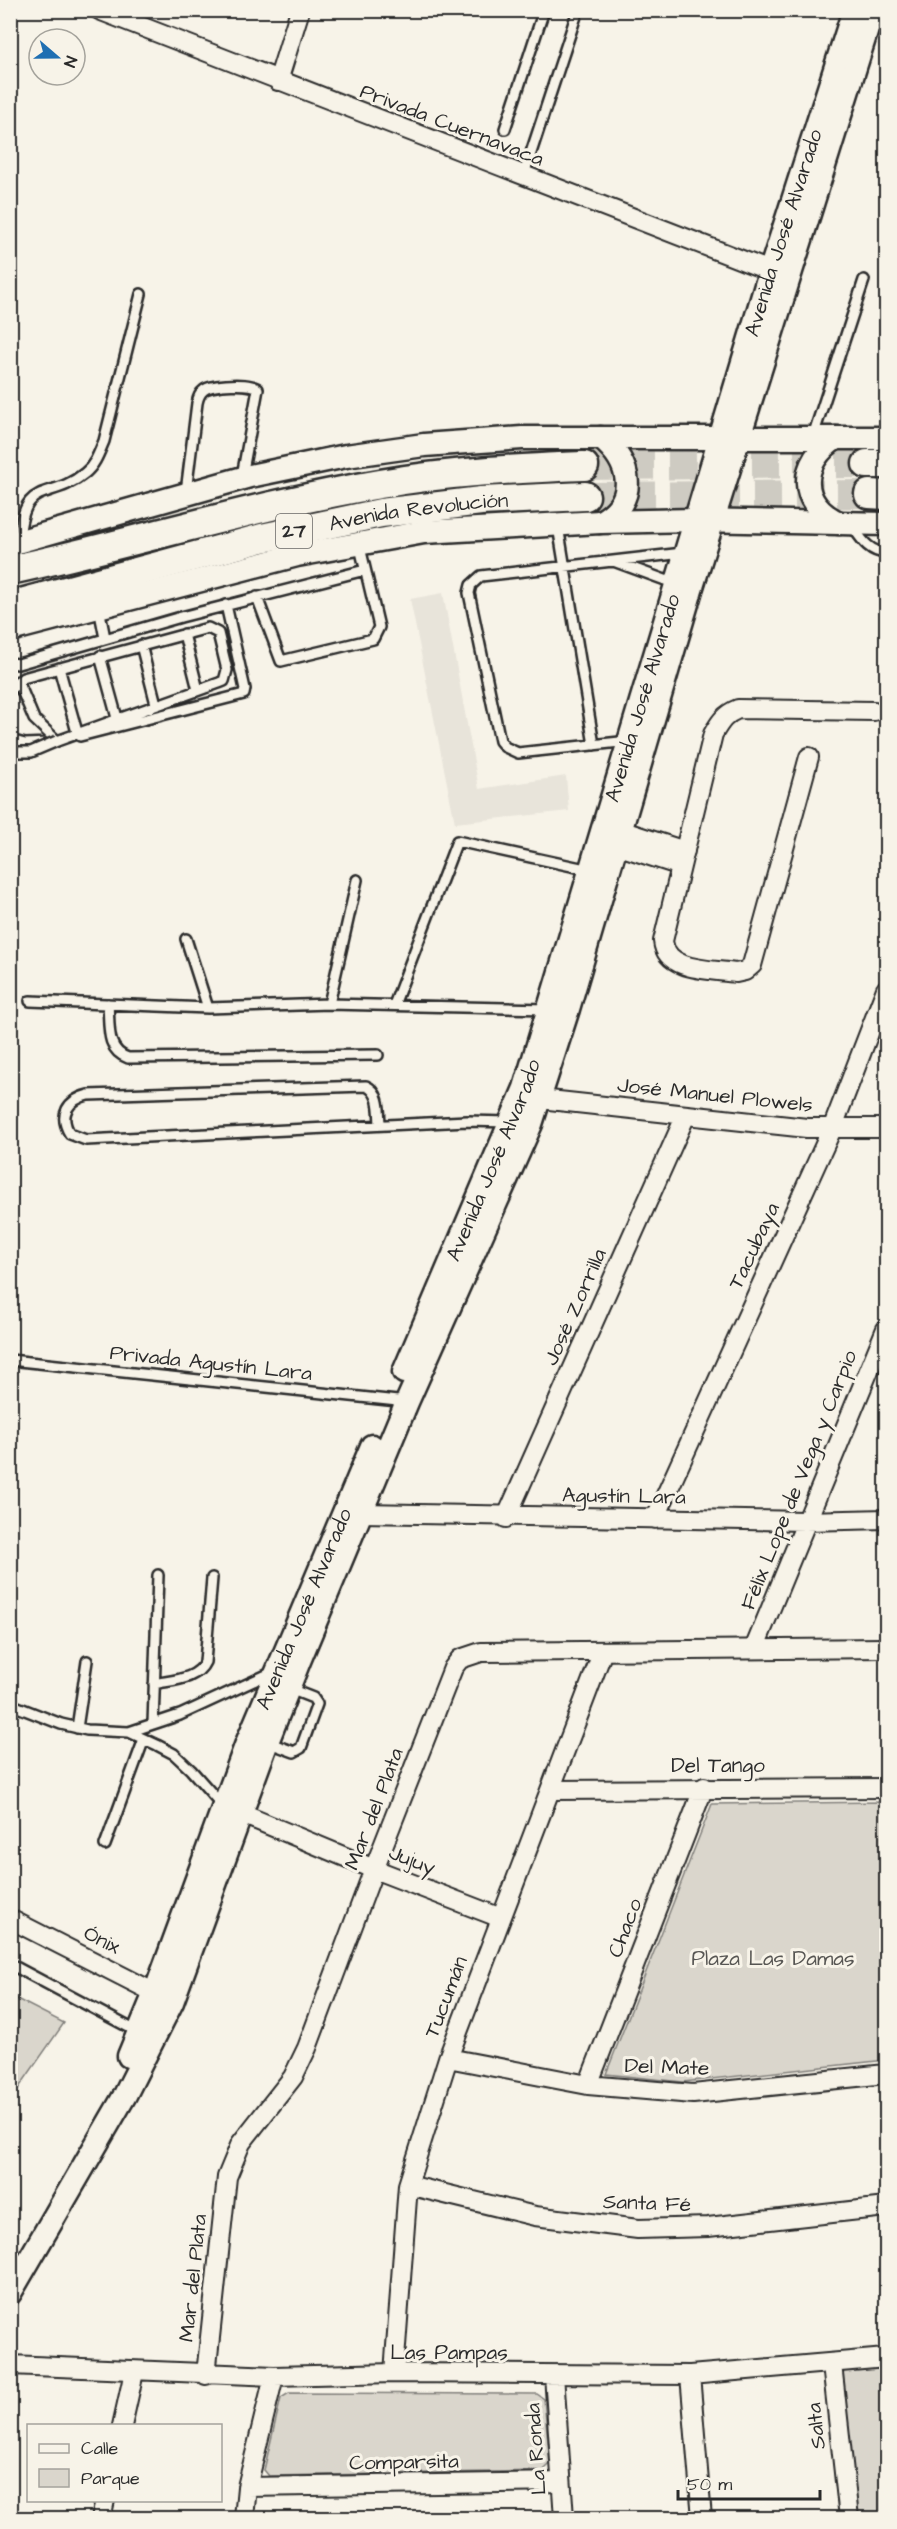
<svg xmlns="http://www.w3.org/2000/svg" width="897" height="2529" viewBox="0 0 897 2529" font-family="'Architects Daughter',sans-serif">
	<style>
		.built { fill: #e8e4da }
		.green { fill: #dad6cc; stroke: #82807c; stroke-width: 1.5 }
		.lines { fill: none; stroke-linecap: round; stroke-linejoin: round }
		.primary-tunnel { stroke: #cecbc2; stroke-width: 28; stroke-dasharray: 28 14; stroke-linecap: butt }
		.service-casing { stroke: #2b2b2b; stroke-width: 14 }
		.minor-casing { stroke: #2b2b2b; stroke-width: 22 }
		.tertiary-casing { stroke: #2b2b2b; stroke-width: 27 }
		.primary-casing { stroke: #2b2b2b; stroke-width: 33 }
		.service { stroke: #f7f3e8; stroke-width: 9 }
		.minor { stroke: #f7f3e8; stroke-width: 18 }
		.tertiary { stroke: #f7f3e8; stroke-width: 22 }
		.primary { stroke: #f7f3e8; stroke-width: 28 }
		.service-bridge-casing { stroke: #2b2b2b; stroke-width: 14; stroke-linecap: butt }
		.service-bridge { stroke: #f7f3e8; stroke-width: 9 }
		.labels { text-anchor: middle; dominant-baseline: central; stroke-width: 6; stroke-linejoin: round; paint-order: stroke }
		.shield { fill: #f7f3e8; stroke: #686764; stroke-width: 1.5 }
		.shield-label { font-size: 20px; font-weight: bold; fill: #2b2b2b }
		.street-label { font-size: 21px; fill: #2b2b2b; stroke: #f7f3e8 }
		.park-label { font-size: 21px; fill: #575653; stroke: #f7f3e8 }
	</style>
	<rect width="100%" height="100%" fill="#f7f3e8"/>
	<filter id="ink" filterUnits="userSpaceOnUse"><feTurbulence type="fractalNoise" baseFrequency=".0167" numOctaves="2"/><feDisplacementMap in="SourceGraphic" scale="12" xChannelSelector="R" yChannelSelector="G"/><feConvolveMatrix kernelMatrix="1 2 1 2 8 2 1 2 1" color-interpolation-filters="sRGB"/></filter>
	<g filter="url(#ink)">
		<path class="built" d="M443,593L479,789L566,776L569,811L455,823L410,599Z"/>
		<path class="green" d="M886,1802V2060L683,2082L606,2074L712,1804Z
			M11,1996L64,2023L11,2099Z
			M886,2358V2518H848L832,2364Z
			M289,2393L537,2394L544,2399L550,2464L543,2471L269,2476L264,2470L281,2398Z"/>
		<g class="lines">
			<path class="primary-tunnel" d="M584,466L867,464
				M585,496L869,494"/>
			<g class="service-casing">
				<path id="service" d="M505,129L544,10
					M523,177L578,10
					M813,436L864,280
					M186,492L197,403C198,398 200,393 204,390C212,384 251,382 258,389L242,476
					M558,526L594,745
					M853,527C862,540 869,552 886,553
					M19,540C24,476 49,503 85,473C95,465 99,453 104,441L141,294
					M616,562L676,584
					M257,597L281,661L373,639L379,627L359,543
					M99,608L105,638
					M184,634L198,690
					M141,645L156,704
					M100,656L117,718
					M10,663L18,664L181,617L365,570
					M59,668L77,732
					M10,690L23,678L208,628L218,633L227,670L224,681L219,683L57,741L34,719L18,681
					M80,736L244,694L245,689L226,605
					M10,740L25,744L49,743
					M629,741L518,753L505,747L500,741L469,593L471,585L481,576L683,553
					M186,939L208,1008L329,1004L548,1009
					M30,1001L208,1008
					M108,1004C110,1025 105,1050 128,1058L378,1055
					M329,1004L357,880
					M394,1005L457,841L590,870
					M380,1125C379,1112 381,1092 366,1086L88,1095C68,1100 58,1115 70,1134L86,1140L467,1121L510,1122
					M10,1360L407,1402
					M154,1684C172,1680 197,1680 205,1662L212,1578
					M10,1704L61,1724L87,1730L129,1732L157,1745L174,1754L191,1770L222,1805
					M153,1724L158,1575
					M77,1728L87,1661
					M129,1732L180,1715L273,1672
					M267,1742L294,1752L301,1748L317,1704L313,1698L290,1689
					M105,1845L144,1739
					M10,1964L138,2032"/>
			</g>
			<g class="minor-casing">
				<path id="minor" d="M99,10L783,276
					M278,81L300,10
					M809,757L752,965L745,971L736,973C711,969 666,972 663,941L713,734C720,722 725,714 738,709L874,711
					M620,830L685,851
					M616,845L681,866
					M540,1099L807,1128H886
					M361,1513L805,1521L886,1519
					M506,1518L686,1115
					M655,1519L832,1129L886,989
					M754,1649L886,1329
					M551,1790L886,1788
					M230,1809L374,1869L501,1918
					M10,1919L167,1999
					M448,2058L588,2085L693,2094L886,2074
					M588,2085L704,1787
					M408,2185L535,2216L638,2229L708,2227L886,2207
					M832,2364L849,2518
					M10,2365L274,2376L394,2373L690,2375L886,2358
					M394,2373L408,2185L448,2058L603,1651
					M206,2375L227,2177L241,2143L293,2077L307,2048L374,1869L453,1668L460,1659L481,1652L886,1648
					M554,2375L564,2518
					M690,2375L702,2518
					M122,2426L134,2372
					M247,2487L561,2482
					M101,2518L105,2500
					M244,2518L247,2487L274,2376"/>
			</g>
			<g class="tertiary-casing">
				<g id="tertiary">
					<path d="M836,438C799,462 797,503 839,523"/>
					<path d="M600,522C640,500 631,463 601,438"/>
					<path d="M10,544L250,476L346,456L424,445L522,438H886"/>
					<path d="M10,630L297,555L424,532L600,522L695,520L886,524"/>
					<path id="s1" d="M404,1372L525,1088L770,272L854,10"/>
					<path id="s2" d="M129,2056L155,1993L247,1743L372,1446"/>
					<path d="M10,2293L125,2095L172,2002L267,1742L299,1661L407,1402L531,1124L568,1009L691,590L873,10"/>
				</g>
			</g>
			<g class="primary-casing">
				<g id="primary">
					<path d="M867,464H886"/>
					<path d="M869,494L886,495"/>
					<path d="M10,570C134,543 255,505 380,484C447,472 516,469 584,466"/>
					<path id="s3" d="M10,606L262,538L381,513L481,501L585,496"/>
				</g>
			</g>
			<use href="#service" class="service"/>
			<use href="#minor" class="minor"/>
			<use href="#tertiary" class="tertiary"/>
			<use href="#primary" class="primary"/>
			<g class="service-bridge-casing">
				<path id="service-bridge" d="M10,752H31L57,741"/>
			</g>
			<use href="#service-bridge" class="service-bridge"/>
		</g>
	</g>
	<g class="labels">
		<rect class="shield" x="276" y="514" width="36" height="34" rx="4.5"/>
		<g class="shield-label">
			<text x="294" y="531">27</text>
		</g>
		<g class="street-label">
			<text transform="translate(452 125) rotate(21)">Privada Cuernavaca</text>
			<text stroke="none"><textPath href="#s1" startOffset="1202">Avenida José Alvarado</textPath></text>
			<text stroke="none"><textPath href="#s3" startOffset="420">Avenida Revolución</textPath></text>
			<text stroke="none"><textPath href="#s1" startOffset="716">Avenida José Alvarado</textPath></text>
			<text transform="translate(715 1095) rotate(6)">José Manuel Plowels</text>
			<text stroke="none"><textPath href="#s1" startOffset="230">Avenida José Alvarado</textPath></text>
			<text transform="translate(754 1246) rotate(-65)">Tacubaya</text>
			<text transform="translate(575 1307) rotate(-66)">José Zorrilla</text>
			<text transform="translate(211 1363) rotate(6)">Privada Agustín Lara</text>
			<text transform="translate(799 1480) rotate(-68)">Félix Lope de Vega y Carpio</text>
			<text transform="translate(624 1496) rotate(1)">Agustín Lara</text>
			<text stroke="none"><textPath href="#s2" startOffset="480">Avenida José Alvarado</textPath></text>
			<text x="718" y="1765">Del Tango</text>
			<text transform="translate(374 1809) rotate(-69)">Mar del Plata</text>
			<text transform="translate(412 1860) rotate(21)">Jujuy</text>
			<text transform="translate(625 1928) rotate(-69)">Chaco</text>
			<text transform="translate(102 1940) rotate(27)">Ónix</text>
			<text transform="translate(446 1997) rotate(-69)">Tucumán</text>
			<text transform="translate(667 2067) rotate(2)">Del Mate</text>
			<text transform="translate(647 2203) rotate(2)">Santa Fé</text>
			<text transform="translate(193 2278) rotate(-84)">Mar del Plata</text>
			<text x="449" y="2352">Las Pampas</text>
			<text transform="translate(816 2426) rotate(-96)">Salta</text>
			<text transform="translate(536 2449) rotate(-94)">La Ronda</text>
			<text transform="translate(404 2462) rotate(-1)">Comparsita</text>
		</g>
		<g class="park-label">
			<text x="773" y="1958">Plaza Las Damas</text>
		</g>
	</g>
	<rect width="897" height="2529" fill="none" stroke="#f7f3e8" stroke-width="36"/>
	<rect x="18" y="18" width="861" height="2493" fill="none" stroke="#2b2b2b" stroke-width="2" filter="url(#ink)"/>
	<rect x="27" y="2424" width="195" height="78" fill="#f7f3e8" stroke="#a5a39c" stroke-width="1.5"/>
	<rect x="39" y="2444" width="30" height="9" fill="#f7f3e8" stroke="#a5a39c" stroke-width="1.5"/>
	<text x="81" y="2454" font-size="18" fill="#2b2b2b">Calle</text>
	<rect x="39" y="2469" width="30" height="18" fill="#dad6cc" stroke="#a5a39c" stroke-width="1.5"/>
	<text x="81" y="2484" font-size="18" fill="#2b2b2b">Parque</text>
	<g transform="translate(57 57) rotate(110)"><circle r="28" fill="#f7f3e8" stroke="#a5a39c" stroke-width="1.5"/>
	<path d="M0-4.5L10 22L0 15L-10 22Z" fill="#1f6fb2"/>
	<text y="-9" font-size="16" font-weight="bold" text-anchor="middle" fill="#2b2b2b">N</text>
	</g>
	<path d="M678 2490v9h142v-9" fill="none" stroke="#2b2b2b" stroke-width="3"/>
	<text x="687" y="2490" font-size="18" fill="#2b2b2b" stroke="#f7f3e8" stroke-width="4.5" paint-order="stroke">50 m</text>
</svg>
